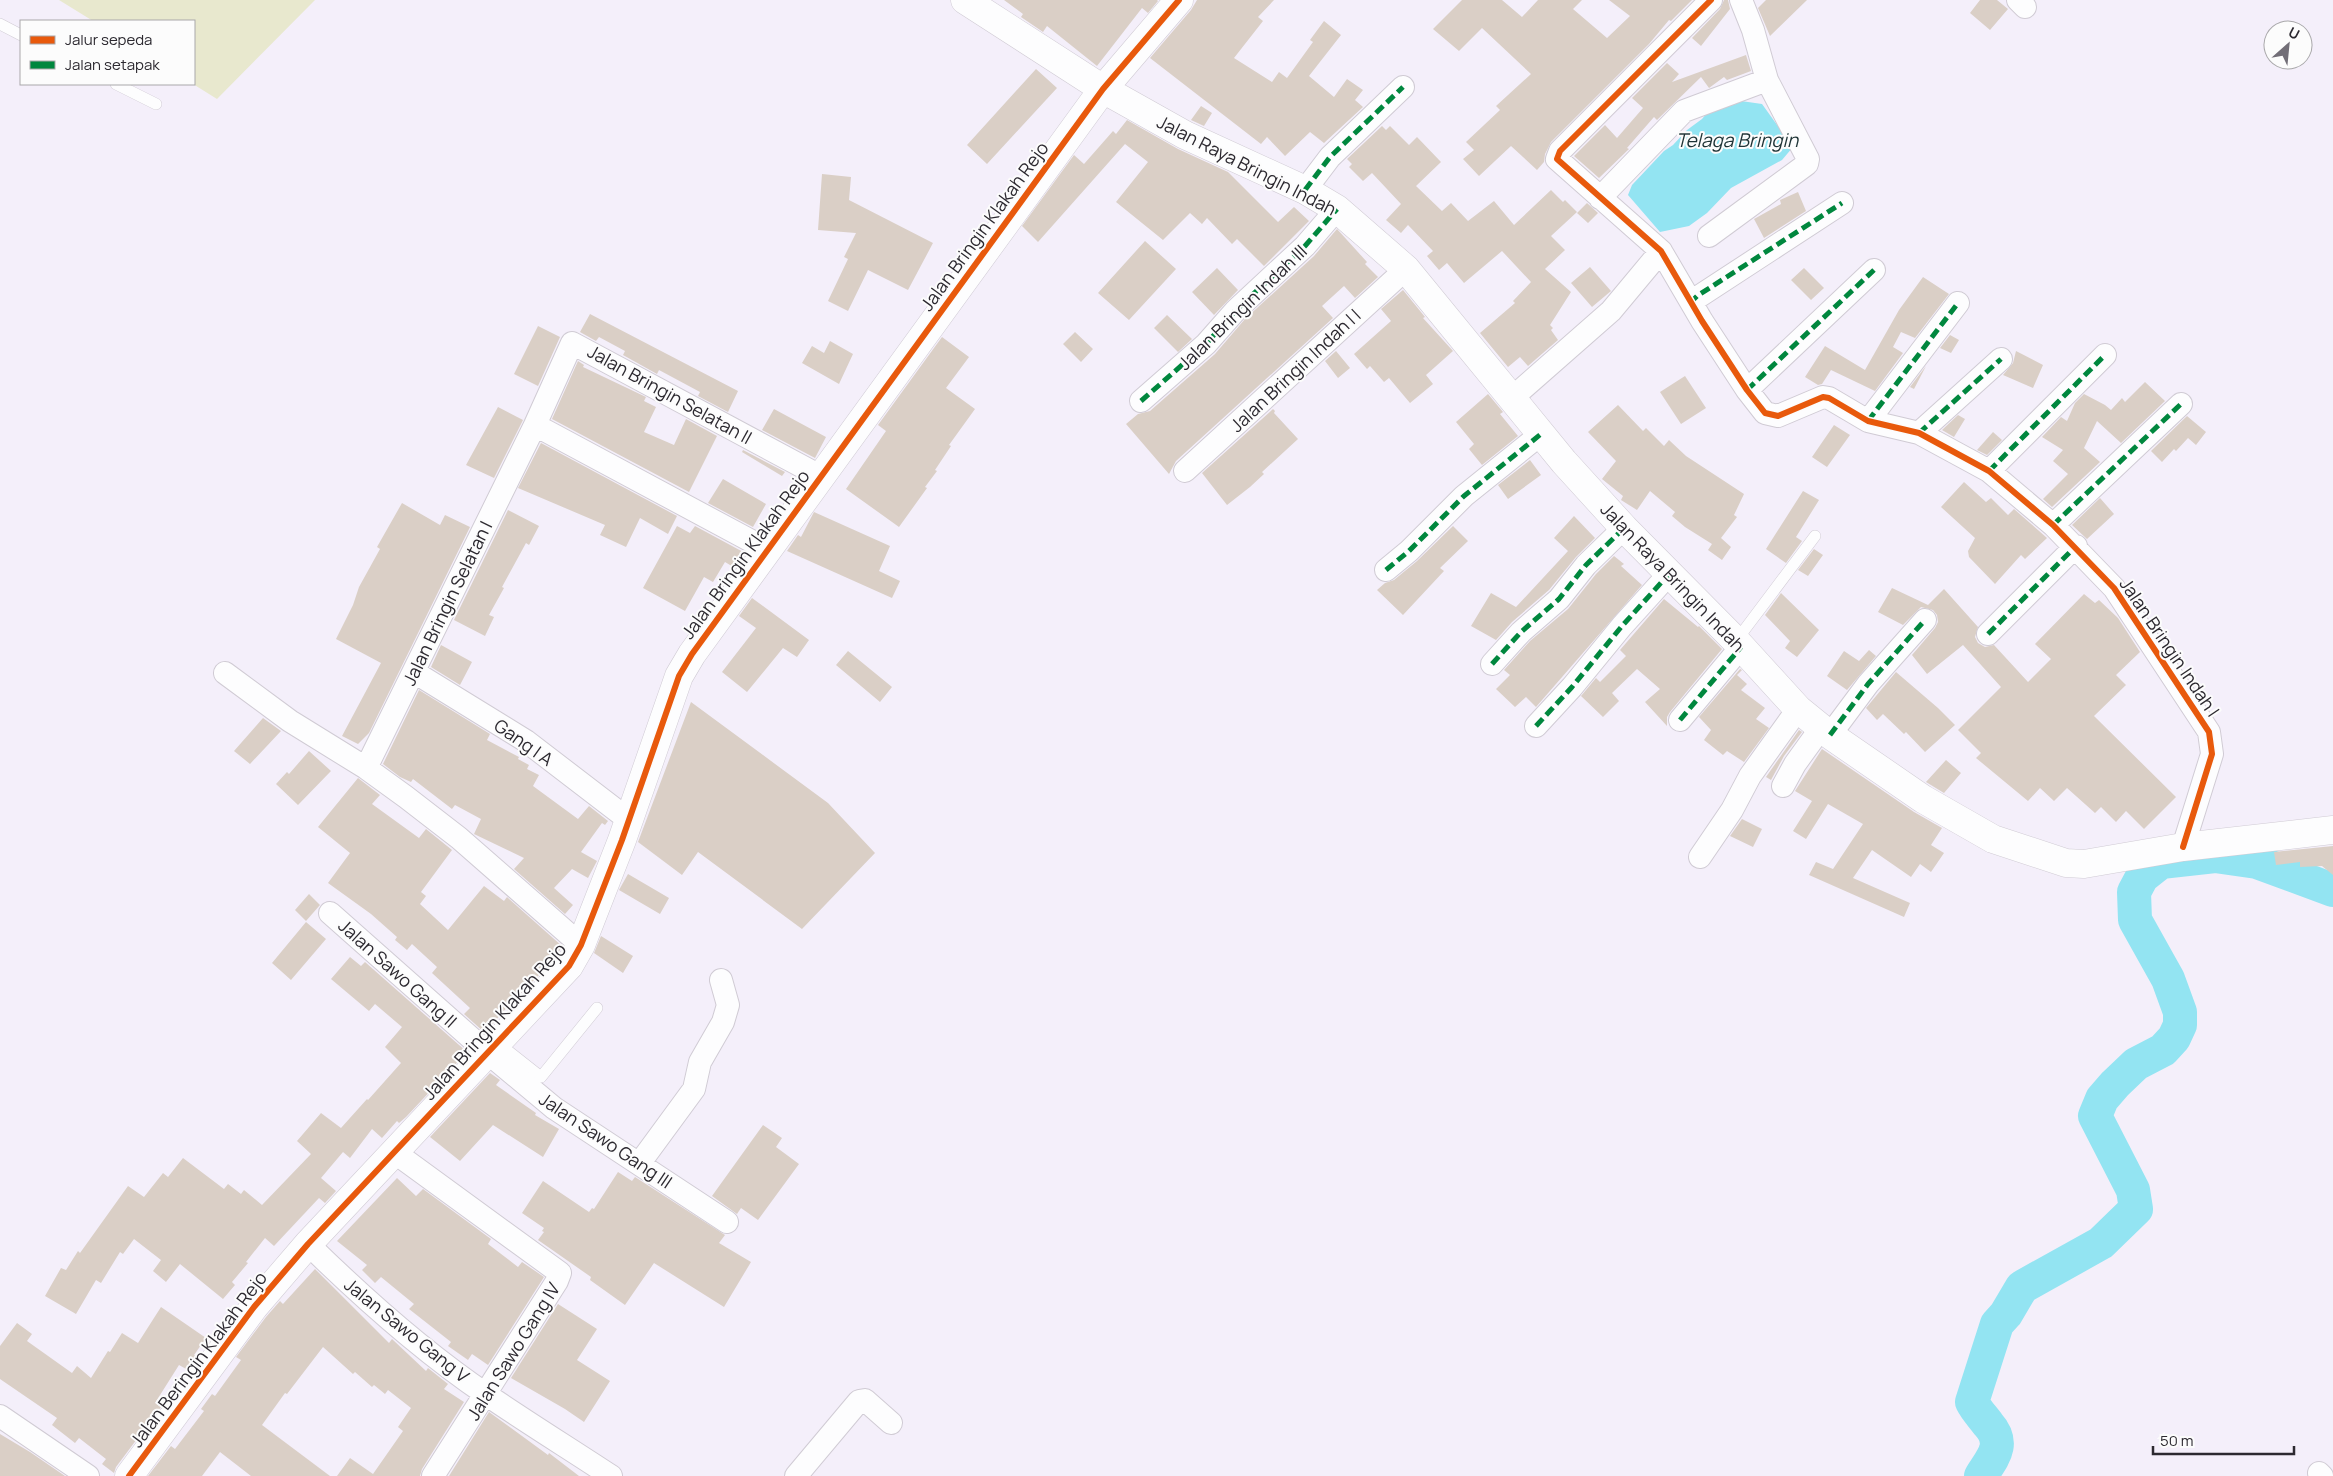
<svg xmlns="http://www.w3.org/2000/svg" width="2333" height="1476" viewBox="0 0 2333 1476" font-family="Manrope,sans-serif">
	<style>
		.green { fill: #e8e8ce }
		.water { fill: #93e4f2 }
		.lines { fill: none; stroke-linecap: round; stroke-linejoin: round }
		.river { stroke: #93e4f2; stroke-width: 34 }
		.building { fill: #dacfc6 }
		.lane-casing { stroke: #d0cbd4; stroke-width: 12 }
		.street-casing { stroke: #d0cbd4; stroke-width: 24 }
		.secondary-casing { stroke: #d0cbd4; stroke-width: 29 }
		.lane { stroke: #fdfdfe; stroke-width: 11 }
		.street { stroke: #fdfdfe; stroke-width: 22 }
		.secondary { stroke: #fdfdfe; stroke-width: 28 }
		.quiet { stroke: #00873e; stroke-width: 5; stroke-dasharray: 10 5; stroke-linecap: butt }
		.cycleway-casing { stroke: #fcfcfc; stroke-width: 9 }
		.cycleway { stroke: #e8590c; stroke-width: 6 }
		.labels { text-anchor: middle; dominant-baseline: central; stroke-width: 4; stroke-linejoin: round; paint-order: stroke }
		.street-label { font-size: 18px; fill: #2c2930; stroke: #fcfcfc }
		.water-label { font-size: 19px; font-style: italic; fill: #1e3336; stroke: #fcfcfc }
	</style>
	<rect width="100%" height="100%" fill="#f4effa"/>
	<path class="green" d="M59,0H315L217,99L193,84L194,21H93Z"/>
	<path class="water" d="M1720,98L1762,104L1793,147L1782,160L1731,188L1707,213L1689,226L1660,232L1628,195L1632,185L1664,151L1673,145L1687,130L1702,119Z"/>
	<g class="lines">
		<path class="river" d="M1981,1476C1993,1457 2006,1444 1988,1424C1982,1416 1976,1410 1972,1402L1997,1324L2006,1314L2022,1287L2101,1243L2136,1209L2133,1190L2095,1116L2102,1099L2115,1084L2136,1064L2163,1050L2174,1038L2180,1025V1012L2168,979L2135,920L2134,892L2142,877L2161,862L2215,856L2257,862L2333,890"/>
	</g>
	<path class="building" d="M1004,0H1157L1158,1L1148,13L1142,8L1097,66L1047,26L1043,32L1021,17L1023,14Z
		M1197,0H1274L1258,17L1263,21L1234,58L1272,82L1279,72L1287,78L1313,42L1310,40L1324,21L1341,35L1309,76L1334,97L1347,79L1363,90L1355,100L1363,107L1324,143L1310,132L1285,156L1267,137L1261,144L1150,58L1191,10Z
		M1462,0H1502L1522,17L1538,0H1582L1573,9L1607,38L1630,16L1609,0H1692L1671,21L1669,20L1649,44L1551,142L1545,154L1544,162L1537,170L1511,146L1479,176L1463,159L1474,150L1466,142L1500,110L1496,106L1531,74L1482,28L1459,51L1433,29Z
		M1724,0H1728L1730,9L1701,46L1692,38L1720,9Z
		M1766,0H1807L1770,36L1758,8Z
		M1980,0H1997L2008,9L1990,30L1970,13Z
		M1746,55L1751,71L1727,80L1724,77L1709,88L1701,77L1657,120L1654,117L1627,148L1629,149L1599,178L1574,156L1605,125L1617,138L1643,108L1632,98L1667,63L1679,74L1672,82Z
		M1036,69L1057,88L987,164L967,145Z
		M1201,106L1212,113L1204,126L1191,120Z
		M1127,120L1178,149L1228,172L1278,222L1294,207L1309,221L1264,266L1237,239L1232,244L1207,218L1202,224L1190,213L1163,240L1116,202L1148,162L1125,144L1038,242L1022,226L1074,155L1084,164L1113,131L1116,134Z
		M1382,126L1386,130L1390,126L1409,145L1417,137L1441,162L1416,186L1442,211L1451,203L1468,221L1494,201L1514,225L1551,190L1563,202L1565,200L1577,212L1551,236L1565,250L1545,269L1571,292L1550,325L1553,328L1551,330L1558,340L1528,366L1520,357L1508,367L1480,333L1515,303L1513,301L1531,282L1502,251L1464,283L1447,263L1439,270L1427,256L1433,251L1408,225L1401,233L1386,220L1401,204L1372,173L1363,181L1349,167L1352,164L1347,159Z
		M822,174L851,177L849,200L933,243L908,290L868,270L848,311L828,301L848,259L844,257L856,233L818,230Z
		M1798,192L1806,211L1764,238L1754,219L1781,204L1780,200Z
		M1587,203L1598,213L1588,223L1577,213Z
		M1337,229L1367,262L1365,264L1378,277L1355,298L1344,286L1322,306L1333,318L1176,461L1169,474L1126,424L1138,414L1150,411L1215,354L1245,319L1314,256Z
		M1145,241L1176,269L1129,320L1098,293Z
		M1590,267L1611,291L1592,307L1571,283Z
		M1217,268L1238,290L1214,315L1192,292Z
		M1804,268L1824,288L1811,300L1791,280Z
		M1923,277L1949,294L1915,338L1901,332L1893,347L1903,353L1875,391L1831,370L1822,384L1818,385L1805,377L1825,346L1865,370L1899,310Z
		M1403,290L1425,317L1423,318L1453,351L1426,375L1433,384L1410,403L1389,378L1384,382L1370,366L1367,369L1354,354L1391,321L1381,309Z
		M590,314L738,391L728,412L698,396L700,392L659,370L657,374L623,355L625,351L599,337L596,341L580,332Z
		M1167,315L1192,339L1178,352L1154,328Z
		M538,326L560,337L538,386L514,374Z
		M1075,332L1093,349L1081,362L1063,344Z
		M1950,335L1959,340L1951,353L1940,348Z
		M942,337L969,357L946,388L975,409L949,445L951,446L935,470L937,471L925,487L927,488L899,527L846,489L886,431L878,425Z
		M830,341L853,354L839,384L802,363L812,346L824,353Z
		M1336,351L1350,368L1338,378L1325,361Z
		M2016,351L2043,365L2033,388L2003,375L2013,363Z
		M578,361L584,365L583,367L646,397L644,401L656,407L644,432L674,445L686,419L717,436L689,492L552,419Z
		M1926,366L1914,389L1910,387Z
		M1685,376L1706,408L1681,424L1660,392Z
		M2145,382L2165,401L2121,443L2097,421L2084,448L2100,462L2052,507L2043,499L2068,474L2053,461L2063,450L2042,437L2061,417L2067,421L2075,403L2084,394L2105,405L2111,410L2122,398L2125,402Z
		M1488,394L1503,412L1500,414L1518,436L1482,465L1469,449L1474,444L1456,422Z
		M1618,405L1643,431L1646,428L1664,446L1669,440L1686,456L1744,494L1734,515L1737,517L1721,538L1731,547L1722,560L1708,550L1712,544L1685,527L1672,516L1675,512L1650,491L1637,510L1621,500L1623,496L1602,479L1616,461L1588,432Z
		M498,407L523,420L494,478L466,465Z
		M774,409L826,437L815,458L762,430Z
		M1273,409L1275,411L1274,413L1298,439L1262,472L1264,474L1250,487L1227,505L1202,473Z
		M1958,415L1965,419L1954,437L1942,430Z
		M2187,416L2206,432L2196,445L2188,438L2176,451L2174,449L2162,462L2151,451Z
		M1834,425L1850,435L1827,467L1812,457Z
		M1993,432L2002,440L1987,455L1977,450Z
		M541,443L677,516L668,534L640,518L626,547L600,535L605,525L518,488Z
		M743,450L785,472L782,476L742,452Z
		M1530,460L1541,475L1508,499L1498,485Z
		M723,479L766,504L753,527L708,503Z
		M1964,482L1986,502L1991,498L2008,515L2014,509L2047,538L2025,559L2021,555L1995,584L1969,557L1968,551L1975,538L1941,507Z
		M1803,491L1819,500L1796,537L1802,541L1786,563L1766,549Z
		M2100,498L2114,514L2087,539L2072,525Z
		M402,503L440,525L445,515L470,527L369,733L358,744L342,736L381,663L336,639L353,605L359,587L380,549L377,547Z
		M508,510L539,526L529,545L526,543L502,587L504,588L489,615L494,617L485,636L454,620Z
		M814,512L890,546L879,571L900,581L892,598L787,551L798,535L801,537Z
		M1574,516L1595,538L1576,557L1549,590L1512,622L1496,640L1471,626L1491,593L1516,607L1568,551L1554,538Z
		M677,526L690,533L695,526L745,553L735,568L725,562L713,582L704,577L685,611L643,588Z
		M1453,526L1468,541L1440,568L1444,571L1403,615L1377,590L1385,583L1394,580L1417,561Z
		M1814,549L1823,555L1808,576L1798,570Z
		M1614,556L1624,564L1621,566L1642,585L1536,707L1526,697L1515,707L1496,689L1510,675L1504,670L1530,641L1568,609L1596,574Z
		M1892,588L1928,605L1944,589L1978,627L1975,637L1978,643L1985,647L1994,645L2028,682L2051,659L2035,644L2084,594L2095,603L2099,600L2118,618L2140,652L2116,675L2126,685L2094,716L2176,797L2144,829L2126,811L2116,822L2101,807L2095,813L2067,788L2054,801L2040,788L2028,801L1976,758L1981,753L1958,730L2001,687L1963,645L1927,674L1912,655L1935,628L1938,622L1937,615L1933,610L1921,607L1903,625L1878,612Z
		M1781,593L1819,630L1797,657L1785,648L1790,641L1765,615Z
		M752,598L809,640L797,657L783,648L747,692L722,672L756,628L739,616Z
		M1664,599L1698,627L1699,626L1722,649L1670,712L1667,717V726L1645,702L1660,689L1637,669L1612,693L1619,701L1603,717L1581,696L1596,678L1600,682L1626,656L1620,650Z
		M441,645L472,662L460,685L431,667Z
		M1869,650L1876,656L1847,690L1827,676L1844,651L1859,661Z
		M848,651L892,687L880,702L836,665Z
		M1740,669L1742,670L1737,675L1747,684L1741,690L1765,708L1756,719L1769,728L1744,762L1727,751L1723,755L1704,740L1711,730L1699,717Z
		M1896,672L1938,708L1955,725L1925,752L1906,732L1904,734L1883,714L1877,720L1866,708Z
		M419,690L490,734L487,740L519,757L518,759L529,765L527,769L539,775L533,786L578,819L589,806L608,821L605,825L602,823L581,852L597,861L588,878L572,869L554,888L573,905L565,914L514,869L524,858L474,834L481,819L455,805L452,809L413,779L411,782L400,777L383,764Z
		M691,702L828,803L875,853L802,929L698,852L682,875L638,842Z
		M263,718L281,731L250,764L234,751Z
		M1799,730L1802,732L1784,756L1771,780L1766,777Z
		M1822,749L1914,812L1942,828L1931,845L1944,853L1931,872L1920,864L1911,877L1872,850L1853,878L1910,903L1904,917L1809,875L1816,862L1833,869L1863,824L1828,804L1806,839L1793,831L1812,801L1795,791Z
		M309,751L331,771L298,805L276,784L287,772L289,774Z
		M1946,760L1961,773L1944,793L1926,782Z
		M358,778L380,795L372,804L419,838L426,829L452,850L421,892L426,896L420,904L448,930L484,886L504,901L507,897L562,946L556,957L522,993L520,992L485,1033L464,1014L470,1008L432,973L437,967L412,944L407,950L395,940L397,937L371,914L328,883L350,853L318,827Z
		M1742,819L1762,829L1753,847L1730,836Z
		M2333,846V875L2322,866L2300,867V862L2276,865L2274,852Z
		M628,874L669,898L660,914L619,890Z
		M309,894L320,905L306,921L295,910Z
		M306,922L326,939L291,980L272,963Z
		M601,936L633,956L623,973L594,953Z
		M350,957L361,966L365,962L467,1052L406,1117L399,1123L397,1121L382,1138L372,1129L350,1158L343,1152L321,1178L336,1191L325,1203L319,1198L274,1246L265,1238L246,1262L248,1263L232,1282L235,1285L223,1299L180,1264L166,1282L153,1271L161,1260L134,1239L123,1254L120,1252L101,1283L96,1280L76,1314L45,1296L61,1268L66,1270L78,1251L80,1253L128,1186L144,1197L163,1173L168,1177L183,1158L224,1189L228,1184L241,1194L244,1190L262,1205L311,1154L297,1141L321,1113L341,1128L367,1099L368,1100L401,1063L385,1047L402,1027L375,1004L369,1011L331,979Z
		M490,1073L500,1080L496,1085L536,1113L535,1115L559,1129L543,1157L493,1125L460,1161L430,1137Z
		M763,1125L782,1138L776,1147L799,1164L758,1220L741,1208L737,1214L712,1196Z
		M618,1172L632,1181L635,1177L725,1235L719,1243L751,1262L724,1307L654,1263L625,1305L590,1280L591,1277L538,1240L544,1232L542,1231L544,1228L522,1213L543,1181L589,1212L592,1208L594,1209Z
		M397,1178L416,1196L423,1189L491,1239L488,1244L518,1267L522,1262L544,1277L488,1365L472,1354L468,1360L448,1346L451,1342L409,1309L414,1304L381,1277L375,1283L362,1270L367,1265L337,1241Z
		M315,1269L389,1343L392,1339L426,1371L428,1368L448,1384L444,1389L464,1402L422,1469L420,1476H337L350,1458L373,1474L403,1431L398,1427L411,1408L388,1390L385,1394L374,1385L372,1387L355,1372L353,1374L323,1347L287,1394L285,1393L262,1425L330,1476H251L220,1452L202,1476H148L171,1446L175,1449L204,1411L201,1409L212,1394L215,1396L241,1360L236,1357L266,1317L280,1301L283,1304Z
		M558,1304L597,1329L577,1360L610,1381L584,1422L565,1409L511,1378Z
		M161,1307L206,1338L194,1355L197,1357L188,1370L179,1365L155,1403L161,1407L116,1467L114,1473L102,1464L106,1459L79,1438L75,1443L52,1425L57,1418L0,1379V1346L17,1323L32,1334L27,1341L72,1373L77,1366L91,1378L108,1351L110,1352L122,1333L138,1343Z
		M489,1412L548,1455L549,1453L579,1476H449Z
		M0,1434L30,1452L65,1476H0Z"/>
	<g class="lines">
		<g class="lane-casing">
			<path id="lane" d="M0,24L21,35
				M116,84L156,104
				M1736,641L1815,536
				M498,1043L541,1077L597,1008"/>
		</g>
		<g class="street-casing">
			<path id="street" d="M1711,0L1560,151L1557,159L1661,251L1702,321L1747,390L1765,413L1778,416L1823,397L1829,398L1868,421L1919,433L1989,471L2053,525L2114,588L2209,732L2212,754L2183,847
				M2018,0L2025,7
				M1305,190L1330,157L1403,87
				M1600,198L1684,111L1767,80
				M1709,236L1807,164L1808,159L1767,80L1753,30L1741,0
				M1692,301L1842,203
				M1747,390L1874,270
				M1512,398L1611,311L1661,251
				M1141,401L1206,344L1236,310L1305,246L1337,209
				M1868,421L1958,303
				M535,425L768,550
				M1919,433L2001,359
				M1185,471L1406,269
				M1989,471L2105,355
				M2053,525L2181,404
				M1386,570L1409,551L1464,496L1541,434
				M1988,634L2076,546
				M1492,664L1521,632L1559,599L1586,565L1624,528
				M414,672L526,741L629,820
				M225,673L290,721L366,768L406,797L459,838L581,945
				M1680,720L1741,647
				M1536,726L1572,687L1622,626L1669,574
				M1830,735L1868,684L1925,620
				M366,768L535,425L572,343L820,476
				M1783,786L1795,764L1821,728
				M1700,857L1732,810L1750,776L1798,709
				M330,913L488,1053L554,1108L727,1222
				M394,1152L560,1273L557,1281L433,1476
				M639,1164L694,1089L700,1062L723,1022L728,1005L721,980
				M308,1244C364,1299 422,1351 487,1395C528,1423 570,1449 611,1476
				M0,1416L88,1476
				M2319,1473L2322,1476
				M796,1476L859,1401L865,1400L891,1423"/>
		</g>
		<g class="secondary-casing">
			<path id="secondary" d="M965,0L1103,89L1185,135L1305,190L1337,209L1406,269L1564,462L1624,528L1736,641L1798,709L1830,735L1923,799L1993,839L2066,863L2084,864L2183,847L2333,830
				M129,1476L254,1307L308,1244L569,966L581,945L622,840L679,676L692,654L1103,89L1179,0"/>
		</g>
		<use href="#lane" class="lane"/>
		<use href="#street" class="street"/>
		<use href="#secondary" class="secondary"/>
		<path class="quiet" d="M1305,190L1330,157L1403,87
			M1693,304L1692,301L1697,296L1842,203
			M1747,390L1874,270
			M1141,401L1206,344L1236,310L1305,246L1337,209
			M1868,421L1958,303
			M1919,433L2001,359
			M1989,471L2105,355
			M2053,525L2181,404
			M1386,570L1409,551L1464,496L1541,434
			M1988,634L2076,546
			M1492,664L1521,632L1559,599L1586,565L1624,528
			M1680,720L1741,647
			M1536,726L1572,687L1622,626L1669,574
			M1830,735L1868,684L1925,620"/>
		<g class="cycleway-casing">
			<path id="cycleway" d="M1711,0L1560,151L1557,159L1661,251L1702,321L1747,390L1765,413L1778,416L1823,397L1829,398L1868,421L1919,433L1989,471L2053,525L2114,588L2209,732L2212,754L2183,847
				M129,1476L254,1307L308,1244L569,966L581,945L622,840L679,676L692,654L1103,89L1179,0"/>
		</g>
		<use href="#cycleway" class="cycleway"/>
	</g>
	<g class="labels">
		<g class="street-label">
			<text transform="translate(1247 165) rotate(27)">Jalan Raya Bringin Indah</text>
			<text transform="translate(984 226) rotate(-54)">Jalan Bringin Klakah Rejo</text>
			<text transform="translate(1242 307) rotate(-44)">Jalan Bringin Indah III</text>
			<text transform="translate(1295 370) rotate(-43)">Jalan Bringin Indah I I</text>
			<text transform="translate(670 394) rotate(29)">Jalan Bringin Selatan II</text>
			<text transform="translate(745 554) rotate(-54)">Jalan Bringin Klakah Rejo</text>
			<text transform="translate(1673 577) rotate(46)">Jalan Raya Bringin Indah</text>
			<text transform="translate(447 603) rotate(-64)">Jalan Bringin Selatan I</text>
			<text transform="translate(2170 647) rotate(56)">Jalan Bringin Indah I</text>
			<text transform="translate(524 742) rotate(35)">Gang I A</text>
			<text transform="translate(398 973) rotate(42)">Jalan Sawo Gang II</text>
			<text transform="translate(494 1021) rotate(-48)">Jalan Bringin Klakah Rejo</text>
			<text transform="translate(606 1140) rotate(34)">Jalan Sawo Gang III</text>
			<text transform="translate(407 1330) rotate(39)">Jalan Sawo Gang V</text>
			<text transform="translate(513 1351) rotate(-58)">Jalan Sawo Gang IV</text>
			<text transform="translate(198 1359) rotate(-53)">Jalan Beringin Klakah Rejo</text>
		</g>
		<g class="water-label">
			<text x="1737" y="140">Telaga Bringin</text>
		</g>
	</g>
	<rect x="20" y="20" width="175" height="65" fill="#fcfcfc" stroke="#a9a8aa"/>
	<rect x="30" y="36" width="25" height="8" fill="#e8590c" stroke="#a9a8aa"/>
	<text x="65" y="45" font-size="15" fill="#2c2930">Jalur sepeda</text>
	<rect x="30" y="61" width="25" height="8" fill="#00873e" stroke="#a9a8aa"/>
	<text x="65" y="70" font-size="15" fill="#2c2930">Jalan setapak</text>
	<g transform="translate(2288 45) rotate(27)"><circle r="24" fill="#fcfcfc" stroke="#a9a8aa"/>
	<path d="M0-4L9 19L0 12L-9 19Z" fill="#726e77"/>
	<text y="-8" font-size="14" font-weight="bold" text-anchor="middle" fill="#2c2930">U</text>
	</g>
	<path d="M2153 1446v8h141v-8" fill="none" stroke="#2c2930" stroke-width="2.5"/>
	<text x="2160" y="1446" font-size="15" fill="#2c2930" stroke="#fcfcfc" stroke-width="4" paint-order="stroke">50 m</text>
</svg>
